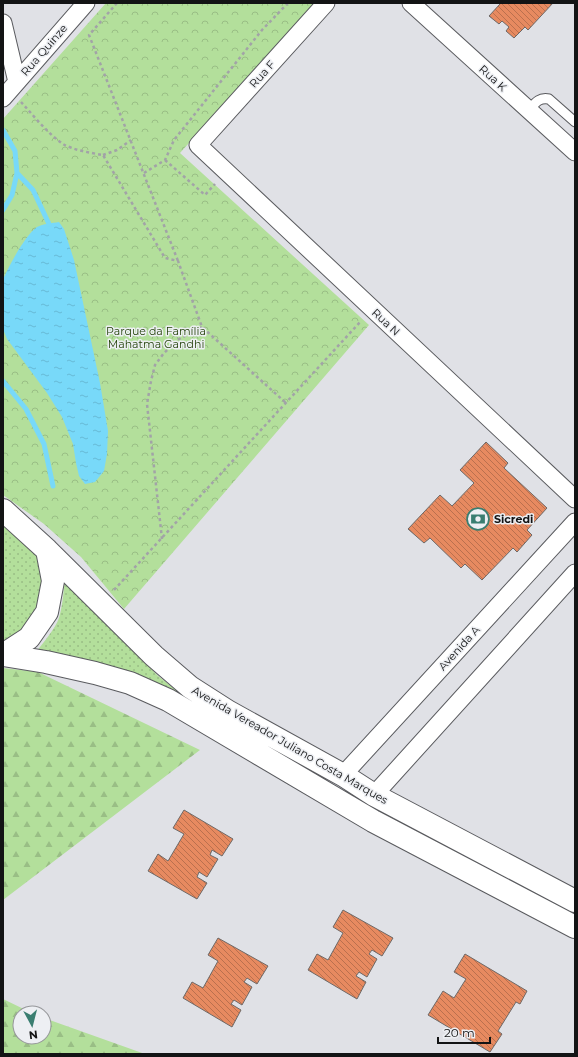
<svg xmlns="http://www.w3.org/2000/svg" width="578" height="1057" viewBox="0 0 578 1057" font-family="Montserrat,sans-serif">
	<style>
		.grass { fill: url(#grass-dots) }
		.forest { fill: url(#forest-firs) }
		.park { fill: url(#park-crowns) }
		.water { fill: url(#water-ripples) }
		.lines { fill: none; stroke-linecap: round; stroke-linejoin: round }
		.stream { stroke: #78d9f9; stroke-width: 5 }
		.building { fill: url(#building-back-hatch); stroke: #6e6967 }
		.service-casing { stroke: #5a5b5f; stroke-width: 11 }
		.minor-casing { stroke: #5a5b5f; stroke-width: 19 }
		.secondary-casing { stroke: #5a5b5f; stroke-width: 24 }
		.path { stroke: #a2a3a7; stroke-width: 2.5; stroke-dasharray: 3 3; stroke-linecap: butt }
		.service { stroke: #fff; stroke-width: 9 }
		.minor { stroke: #fff; stroke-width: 17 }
		.secondary { stroke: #fff; stroke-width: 22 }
		.labels { text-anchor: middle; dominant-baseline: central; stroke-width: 3; stroke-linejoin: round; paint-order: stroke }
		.street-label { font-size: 11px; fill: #131415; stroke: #edeff3 }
		.park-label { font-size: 11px; fill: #1c3d00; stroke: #edeff3 }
		.poi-label { font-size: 11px; font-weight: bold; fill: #131415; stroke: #edeff3; text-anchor: start }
	</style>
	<defs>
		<pattern id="grass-dots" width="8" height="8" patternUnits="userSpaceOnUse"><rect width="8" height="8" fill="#b3df9b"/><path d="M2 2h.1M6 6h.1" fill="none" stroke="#99be85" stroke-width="1.8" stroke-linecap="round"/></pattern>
		<pattern id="forest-firs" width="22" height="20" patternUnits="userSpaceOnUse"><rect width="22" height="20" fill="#b3df9b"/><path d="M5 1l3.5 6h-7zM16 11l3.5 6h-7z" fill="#99be85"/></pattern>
		<pattern id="park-crowns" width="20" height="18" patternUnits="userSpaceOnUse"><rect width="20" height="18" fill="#b3df9b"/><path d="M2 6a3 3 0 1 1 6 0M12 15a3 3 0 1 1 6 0" fill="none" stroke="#99be85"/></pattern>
		<pattern id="water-ripples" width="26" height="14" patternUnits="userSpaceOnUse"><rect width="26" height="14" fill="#78d9f9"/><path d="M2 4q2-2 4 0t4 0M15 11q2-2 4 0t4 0" fill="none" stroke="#67b9d5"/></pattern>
		<pattern id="building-back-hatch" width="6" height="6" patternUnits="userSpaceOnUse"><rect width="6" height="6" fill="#e78a60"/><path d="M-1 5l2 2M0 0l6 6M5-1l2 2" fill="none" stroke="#ba704e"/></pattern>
	</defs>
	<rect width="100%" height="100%" fill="#e0e1e6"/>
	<path class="grass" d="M3,519L32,545L42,565L44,598L28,628L3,643Z
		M65,574L157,675L206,714L36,652C43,643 55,629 59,618C63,604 64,589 65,574Z"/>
	<path class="forest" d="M3,668L38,672L200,750L3,900Z
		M3,999L32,1013H20V1037H44V1018L145,1054H3Z"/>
	<path class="park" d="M106,3H315L180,153L369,325L124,609L81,557L44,524L3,495V119Z"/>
	<path class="water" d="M59,222L64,229L74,260L100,383L108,431L107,454L104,471L95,482L85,484L79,476L76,463L73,444L62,417L47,393L7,339L3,329V280C8,267 26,234 37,227C43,224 52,223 59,222Z"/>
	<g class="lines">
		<path class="stream" d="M3,130L15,151L17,173L12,195L3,210
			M17,173L33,190L49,224
			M3,381L26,409L44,444L53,486"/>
	</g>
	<path class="building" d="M499,3H553L528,30L525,27L514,38L506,31L509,27L502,21L499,24L489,16L500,4Z
		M486,442L508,463L504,468L547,508L527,530L532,535L517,552L513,548L482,580L465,564L461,568L430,538L424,543L408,529L440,495L452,506L474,483L460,470Z
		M184,810L233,839L222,856L212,850L210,855L218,859L207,877L199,872L197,877L207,883L197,899L148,871L158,854L168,861L184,834L173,828Z
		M343,910L393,938L382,956L372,950L369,954L377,959L367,977L359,972L356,976L366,982L357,999L308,970L317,954L328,960L343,933L333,927Z
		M218,938L268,966L257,984L247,978L244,982L252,987L242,1005L234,1000L231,1004L241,1010L232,1027L183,998L192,982L203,988L218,961L208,955Z
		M465,954L527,991L520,1004L516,1002L498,1031L502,1034L490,1052L428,1015L443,991L454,998L466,979L454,972Z"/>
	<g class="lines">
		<g class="service-casing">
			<path id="service" d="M529,110C535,103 539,97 549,99L575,122"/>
		</g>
		<g class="minor-casing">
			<path id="minor" d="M326,3L198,145L575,499
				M411,3L575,152
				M3,23L17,82
				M3,98L86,3
				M343,775L575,522
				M374,795L575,573"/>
		</g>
		<g class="secondary-casing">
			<path id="secondary" d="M3,510L47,550L154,656L190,687L229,712L343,775L374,795L575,901
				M3,655L46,662L95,673L130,683L168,700L373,821L575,927
				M3,655L29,638L47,612L53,581L47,550"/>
		</g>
		<path class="path" d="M117,3L89,35L178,261
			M21,102C34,116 47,133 63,144C73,150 91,153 103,155L165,258L178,261L202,327L286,403
			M103,155L117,150L131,140
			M165,160L205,195L215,184
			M144,173L165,160L174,140L262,30L288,3
			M162,539L147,404L151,381L155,365L164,353L179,339L202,327
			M114,590L361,321"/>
		<use href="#service" class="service"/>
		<use href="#minor" class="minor"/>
		<use href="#secondary" class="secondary"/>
	</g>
	<defs>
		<g id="bank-ring" transform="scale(1.15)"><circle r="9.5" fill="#edeff3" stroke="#3a7e71" stroke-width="1.5"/><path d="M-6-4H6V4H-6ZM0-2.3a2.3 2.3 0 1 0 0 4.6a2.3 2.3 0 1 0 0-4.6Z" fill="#3a7e71"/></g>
	</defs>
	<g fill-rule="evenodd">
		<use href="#bank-ring" x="478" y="519"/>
	</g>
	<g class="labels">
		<g class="street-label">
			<text transform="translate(44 50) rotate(-49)">Rua Quinze</text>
			<text transform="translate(262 74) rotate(-48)">Rua F</text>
			<text transform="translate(493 78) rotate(42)">Rua K</text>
			<text transform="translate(386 322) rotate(43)">Rua N</text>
			<text transform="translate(459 648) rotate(-48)">Avenida A</text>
			<text transform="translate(290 745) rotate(30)">Avenida Vereador Juliano Costa Marques</text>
		</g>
		<g class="park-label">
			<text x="156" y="331">Parque da Família<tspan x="156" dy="13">Mahatma Gandhi</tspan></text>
		</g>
		<g class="poi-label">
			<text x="494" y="519">Sicredi</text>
		</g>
	</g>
	<rect width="578" height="1057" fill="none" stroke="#131415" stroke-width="8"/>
	<g transform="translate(32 1025) rotate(173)"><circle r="19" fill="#edeff3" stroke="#96979a"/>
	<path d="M0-3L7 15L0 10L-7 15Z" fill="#3a7e71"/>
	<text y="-6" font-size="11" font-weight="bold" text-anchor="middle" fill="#131415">N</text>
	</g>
	<path d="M438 1037v6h52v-6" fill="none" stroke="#131415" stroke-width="2"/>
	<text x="444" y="1037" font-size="12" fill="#131415" stroke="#edeff3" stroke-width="3" paint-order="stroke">20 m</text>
</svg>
